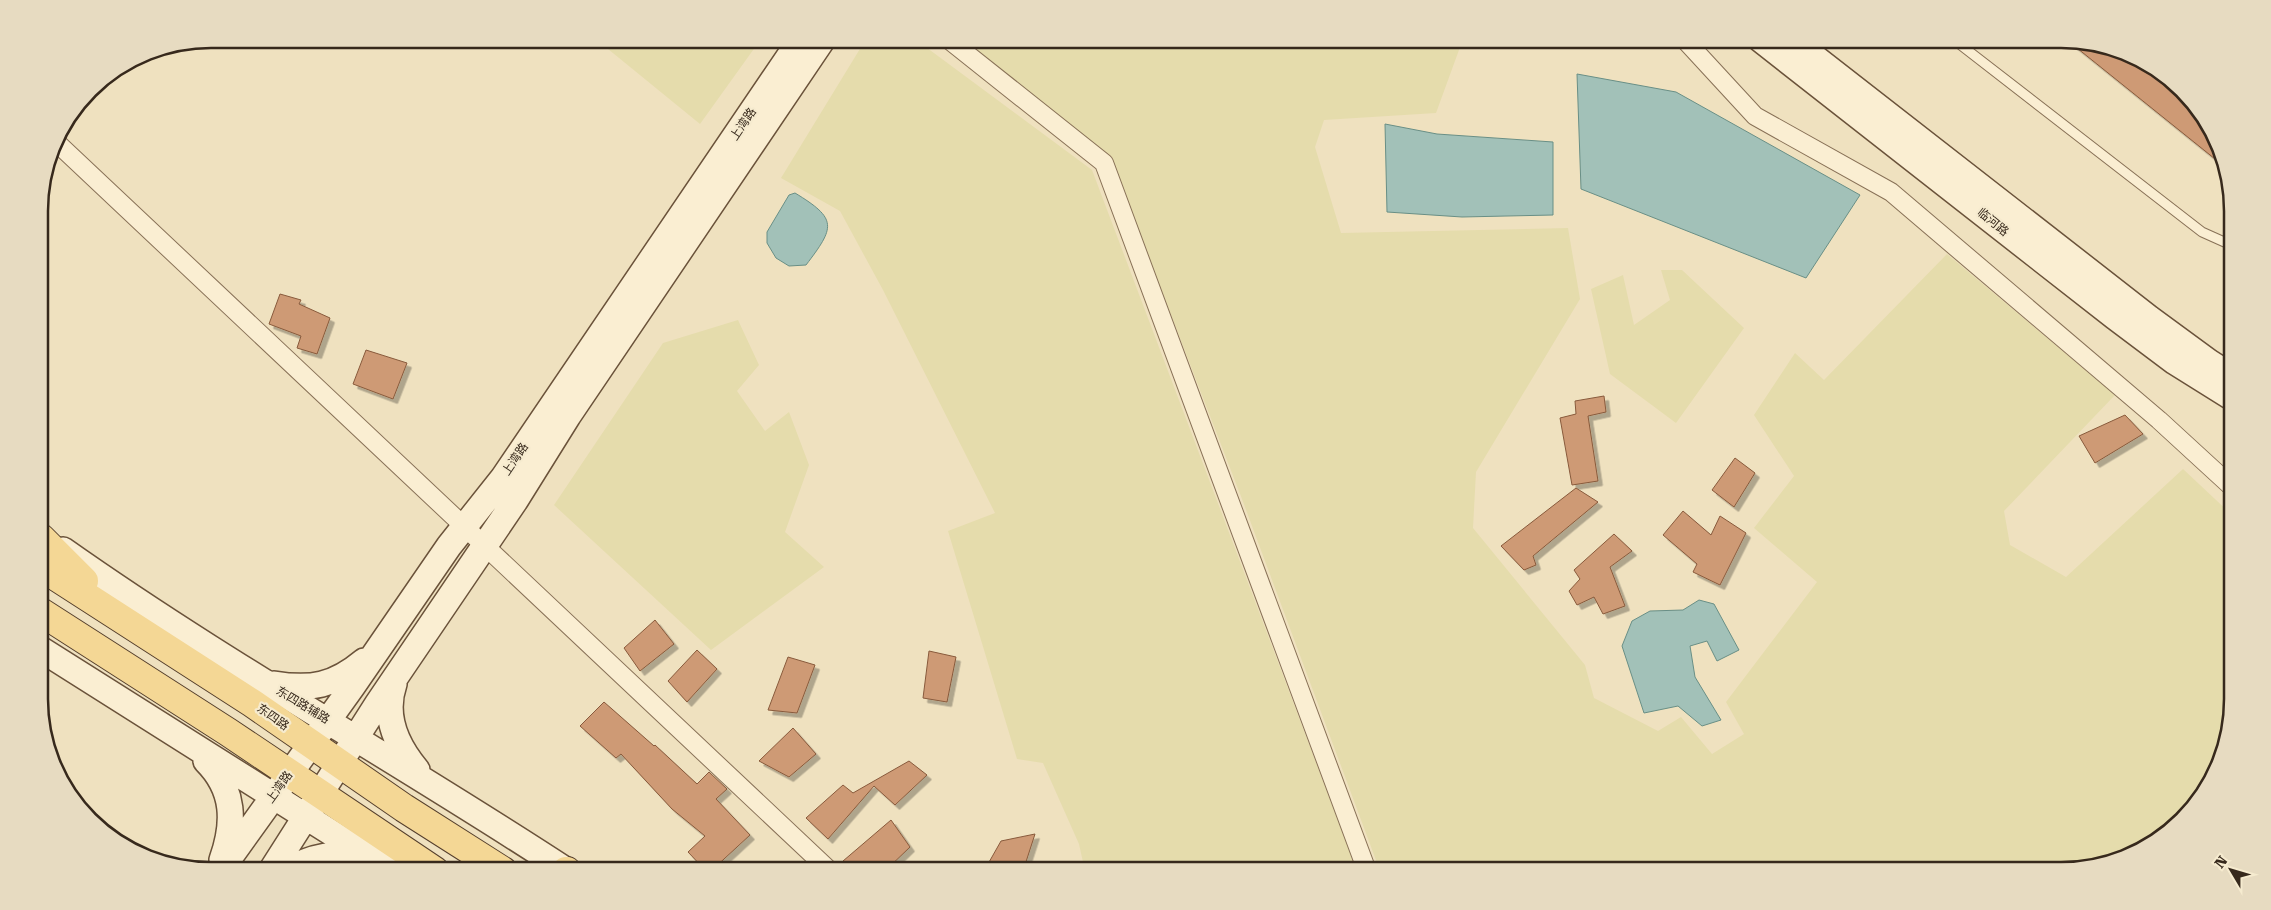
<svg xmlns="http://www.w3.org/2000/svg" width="2271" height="910" viewBox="0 0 2271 910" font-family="'Roboto Serif','Noto Sans SC',serif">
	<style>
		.farmland { fill: #e5dcac }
		.water { fill: #a2c1b8; stroke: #698f86 }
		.building { fill: #ce9a74; stroke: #885a3c; filter: url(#shadow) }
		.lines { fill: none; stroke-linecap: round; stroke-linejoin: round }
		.lane-casing { stroke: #887157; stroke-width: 11 }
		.street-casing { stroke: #887157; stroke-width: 20 }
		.secondary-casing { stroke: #6a523a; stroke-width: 28 }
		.primary-casing { stroke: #553f2c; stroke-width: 30 }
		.lane { stroke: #faeed2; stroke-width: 9 }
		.street { stroke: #faeed2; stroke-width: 18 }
		.secondary { stroke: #faeed2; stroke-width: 25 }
		.primary { stroke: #f4d795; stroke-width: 28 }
		.labels { text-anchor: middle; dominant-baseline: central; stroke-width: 4.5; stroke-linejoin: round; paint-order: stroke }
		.street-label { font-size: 12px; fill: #37291c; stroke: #f6ebcf }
		.rim { fill: none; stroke: #37291c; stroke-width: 2.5 }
	</style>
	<defs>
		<filter id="shadow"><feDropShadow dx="4.5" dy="4.5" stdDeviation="0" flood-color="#0004"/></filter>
	</defs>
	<rect width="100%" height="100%" fill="#efe1bf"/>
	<path class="farmland" d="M617,39H761L700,124L608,49Z
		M866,39H915L1092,170L1357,871H1085L1079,844L1043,763L1017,759L948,531L995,513L883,290L840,211L781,178Z
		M961,39H1463L1436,113L1324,120L1315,147L1341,233L1568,228L1580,299L1476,472L1473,528L1585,665L1594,698L1658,731L1681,717L1712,754L1744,734L1726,702L1817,582L1754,528L1794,476L1754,415L1795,353L1824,380L1947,254L2115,395L2004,511L2010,545L2066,577L2183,469L2232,515V699L2223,755L2197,804L2165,836L2116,862L2071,871H1380L1242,499L1112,162Z
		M1661,270H1682L1744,328L1676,423L1610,374L1591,289L1623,275L1634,325L1670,300Z
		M738,320L759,365L737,391L765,431L789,412L809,465L785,532L824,567L711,650L554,505L663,343Z"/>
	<path class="water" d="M1577,74L1676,92L1860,195L1806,278L1581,189Z
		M1385,124L1437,134L1553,142V215L1462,217L1387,212Z
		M795,193C838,219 835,227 806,265L789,266L776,258L767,243V232L789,195Z
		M1699,600L1714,604L1739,650L1717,661L1707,641L1690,646L1695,677L1721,720L1702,726L1678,706L1644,713L1622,646L1632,621L1650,611L1683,610Z"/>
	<path class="building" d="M2067,40L2116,48L2156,68L2197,106L2220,163Z
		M280,294L301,300L299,304L330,318L317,354L297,348L301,336L269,324Z
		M366,350L407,363L393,399L353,384Z
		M1604,396L1606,412L1588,416L1598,481L1572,485L1560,418L1576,414L1575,401Z
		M2125,415L2143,434L2095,463L2079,436Z
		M1735,458L1755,473L1734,507L1712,490Z
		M1576,488L1598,502L1533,556L1536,565L1524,570L1501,546Z
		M1683,511L1711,535L1720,516L1746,533L1720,585L1693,572L1697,564L1663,535Z
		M1614,534L1632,551L1610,567L1625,606L1603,614L1594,597L1577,605L1569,591L1580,579L1574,570Z
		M655,620L674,644L640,671L624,648Z
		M697,650L717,669L687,702L668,681Z
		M929,651L956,657L947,702L923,698Z
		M788,657L815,665L797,713L768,710Z
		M604,702L654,746L655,745L697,784L709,772L727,789L716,799L750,835L711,871H706L688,852L705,836L672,809L621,754L616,758L580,726Z
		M793,728L816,754L789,777L759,761Z
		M909,761L927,775L895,805L874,786L828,839L806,818L843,785L853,793Z
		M891,820L910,847L885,871H853L843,861Z
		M1035,834L1023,871H984L1001,841Z"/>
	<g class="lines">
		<g class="lane-casing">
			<path id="lane" d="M1953,39L2202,232L2231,245"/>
		</g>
		<g class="street-casing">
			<path id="street" d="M948,39L1104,163L1367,871
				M1684,39L1755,116L1891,192L2159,420L2232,487
				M55,141L830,871"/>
		</g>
		<g class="secondary-casing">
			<path id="secondary" d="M1760,39L2115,317L2175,362L2231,397
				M1791,39L2149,318L2209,362L2231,376
				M63,550C226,665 401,762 567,871
				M42,650L392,871
				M274,684C311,690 334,686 364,661
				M394,684C383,716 396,745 417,770
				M206,761C235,790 235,823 222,860
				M220,871L352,687L449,546L503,478L801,39
				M271,871L378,703L515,501L568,416L823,39
				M287,871C312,855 336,853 366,855"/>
		</g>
		<g class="primary-casing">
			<path id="primary" d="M41,538L84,581
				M41,567L252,703L404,808L503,871
				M41,612L228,732L435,871
				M566,871H567"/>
		</g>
		<use href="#lane" class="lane"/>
		<use href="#street" class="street"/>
		<use href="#secondary" class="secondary"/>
		<use href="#primary" class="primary"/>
	</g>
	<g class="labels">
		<g class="street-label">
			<text transform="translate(743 124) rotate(-56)">上湾路</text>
			<text transform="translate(1993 222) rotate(39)">临河路</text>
			<text transform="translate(515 459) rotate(-56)">上湾路</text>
			<text transform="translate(303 705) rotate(31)">东四路辅路</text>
			<text transform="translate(273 717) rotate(35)">东四路</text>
			<text transform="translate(279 787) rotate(-54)">上湾路</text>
		</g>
	</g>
	<path d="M0 0H2271V910H0ZM211 48H2061A163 163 0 0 1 2224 211V699A163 163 0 0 1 2061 862H211A163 163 0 0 1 48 699V211A163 163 0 0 1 211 48Z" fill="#e7dbc1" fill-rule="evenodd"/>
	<path class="rim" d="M211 48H2061A163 163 0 0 1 2224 211V699A163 163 0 0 1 2061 862H211A163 163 0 0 1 48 699V211A163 163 0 0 1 211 48Z"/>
	<g transform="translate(2231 870) rotate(308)" stroke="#f6ebcf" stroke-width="4" paint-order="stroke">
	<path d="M0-4L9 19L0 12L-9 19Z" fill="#37291c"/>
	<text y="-8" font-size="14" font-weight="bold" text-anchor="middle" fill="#37291c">N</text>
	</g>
</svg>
